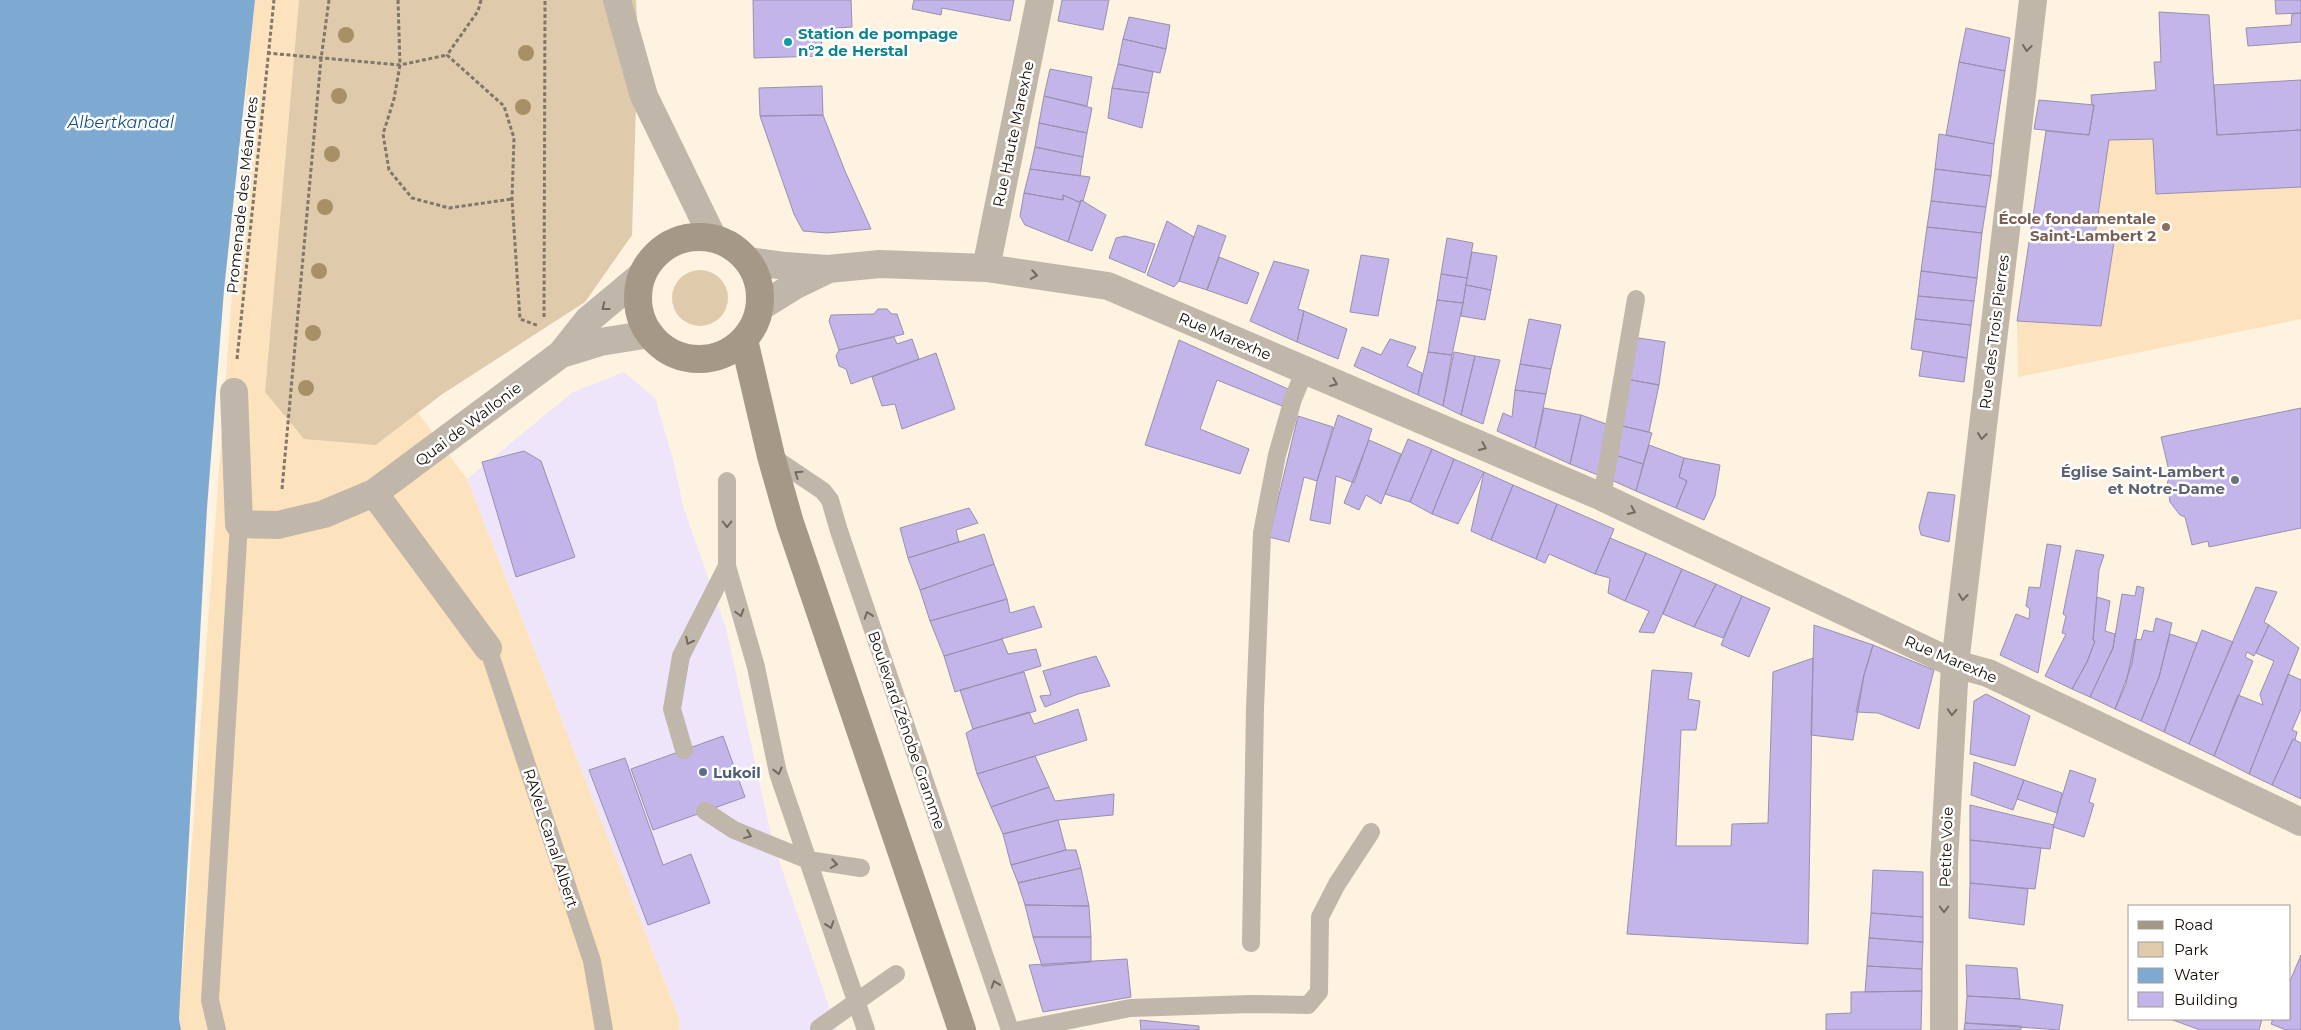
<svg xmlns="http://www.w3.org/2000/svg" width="2301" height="1030" viewBox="0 0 2301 1030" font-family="Montserrat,sans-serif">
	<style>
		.commercial { fill: #eee5fb }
		.built { fill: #fce3be }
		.green { fill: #dfcaac }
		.water { fill: #7ea9d1 }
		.building { fill: #c3b4e9; stroke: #9890af }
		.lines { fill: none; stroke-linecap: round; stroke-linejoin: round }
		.path { stroke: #80766a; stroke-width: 3; stroke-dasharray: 4 2.5; stroke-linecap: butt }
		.lane { stroke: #c0b6aa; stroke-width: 18 }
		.street { stroke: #c0b6aa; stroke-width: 28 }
		.secondary { stroke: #a69886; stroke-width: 28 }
		.tree { fill: #a79065 }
		.oneway { stroke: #72695f }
		.culture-dot { fill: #0f9aa8; stroke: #fff; stroke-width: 2 }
		.education-dot { fill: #8d6e63; stroke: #fff; stroke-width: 2 }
		.worship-dot { fill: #6b7280; stroke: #fff; stroke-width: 2 }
		.service-dot { fill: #5c6f8a; stroke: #fff; stroke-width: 2 }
		.labels { text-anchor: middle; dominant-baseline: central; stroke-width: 5; stroke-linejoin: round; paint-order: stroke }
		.culture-label { font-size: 15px; font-weight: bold; fill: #0d838f; stroke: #fff; text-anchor: start }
		.street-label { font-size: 15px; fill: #120b03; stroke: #fff }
		.education-label { font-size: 15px; font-weight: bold; fill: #785e54; stroke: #fff; text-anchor: end }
		.worship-label { font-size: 15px; font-weight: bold; fill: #5b616d; stroke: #fff; text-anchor: end }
		.service-label { font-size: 15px; font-weight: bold; fill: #4e5e75; stroke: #fff; text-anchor: start }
		.water-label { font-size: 16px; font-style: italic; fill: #0c4f82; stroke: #fff }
	</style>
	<rect width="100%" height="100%" fill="#fef2e0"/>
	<path class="commercial" d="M624,372L655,398L674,463L683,506L726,628L772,840L837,1030H679L680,1021L467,479L573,392Z"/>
	<path class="built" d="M255,0H299L265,392L376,445L418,413L467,479L680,1021L679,1030H181L179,1019L250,47Z
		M2159,12L2209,15L2217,135L2301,130V319L2018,377L2017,321L2046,131L2088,135L2091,95L2156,90L2154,62L2161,61Z"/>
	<path class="green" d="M299,0H636L638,38L632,235L585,302L441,395L376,445L304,439L265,392Z
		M672 298a28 28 0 1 1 56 0a28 28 0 1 1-56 0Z"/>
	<path class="water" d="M0,0H255L224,290L207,508L179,1019L181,1030H0Z"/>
	<path class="building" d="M753,0H851L852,27L821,29L822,56L754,58Z
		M914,0H1014L1010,21L942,8L941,15L912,9Z
		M1062,0H1109L1103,30L1058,21Z
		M2275,0H2301V13L2276,14Z
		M2159,12L2209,15L2217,135L2301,130V187L2156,194L2153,139L2109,140L2095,235L2115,236L2101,326L2017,321L2046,131L2089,135L2094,105H2092L2091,95L2156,90L2154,62H2161Z
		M2301,13V42L2248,46L2246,28L2291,25L2292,14Z
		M1129,17L1170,25L1166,49L1123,39Z
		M1966,28L2010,38L2005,71L1959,62Z
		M1123,39L1166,49L1160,73L1118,64Z
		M1959,62L2005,71L1994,144L1946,135Z
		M1118,64L1153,72L1149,93L1112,88Z
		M1050,69L1092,77L1087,106L1044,96Z
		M2301,80V130L2217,135L2214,85Z
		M822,86L823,115L760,116L759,88Z
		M1112,88L1149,93L1142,128L1108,118Z
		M1044,96L1092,108L1087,133L1039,123Z
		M2039,100L2094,105L2089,135L2034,129Z
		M823,115L845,171L871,229L827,233L803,231L794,214L760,116Z
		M1039,123L1087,133L1083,157L1035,147Z
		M1939,134L1994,144L1991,176L1935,169Z
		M1035,147L1083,157L1080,176L1030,169Z
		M1030,169L1090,177L1083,201L1081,200L1079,202L1063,195V200L1024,193Z
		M1935,169L1991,176L1986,207L1931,201Z
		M1024,193L1063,200V195L1079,202L1081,200L1068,242L1025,225L1020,216Z
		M1081,200L1106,215L1092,251L1068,242Z
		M1931,201L1986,207L1982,233L1927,227Z
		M1167,221L1194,237L1179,281L1174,287L1147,275Z
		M1198,225L1226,236L1207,290L1179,281Z
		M1927,227L1982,233L1977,278L1921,271Z
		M1125,236L1155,244L1145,273L1109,258L1116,238Z
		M1447,238L1473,243L1467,278L1441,274Z
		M1472,252L1497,256L1491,290L1466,285Z
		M1361,255L1389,259L1378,316L1350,312Z
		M1219,257L1259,273L1247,304L1207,290Z
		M1274,261L1309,270L1298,309L1304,311L1297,342L1250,321Z
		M1921,271L1977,278L1974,301L1918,296Z
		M1441,274L1467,278L1463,303L1437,300Z
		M1466,285L1491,290L1485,320L1461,316Z
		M1918,296L1974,301L1971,325L1915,319Z
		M1437,300L1463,303L1452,355L1428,352Z
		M878,309H887L892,314H897L904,334L839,350L829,321L831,315L874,314Z
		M1304,311L1347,329L1338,359L1297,342Z
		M1529,319L1561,325L1551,369L1520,364Z
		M1915,319L1971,325L1967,358L1911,349Z
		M894,337L897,344L912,339L919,359L851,384L846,369L839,366L836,356L839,350Z
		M1632,337L1665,342L1659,385L1626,379Z
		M1390,339L1416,347L1407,366L1422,373L1418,395L1354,366L1362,347L1381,355Z
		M1179,340L1288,389L1282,406L1217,380L1200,429L1249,449L1240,474L1145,445Z
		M1923,351L1967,358L1964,382L1919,376Z
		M1428,352L1452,355L1443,406L1418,395Z
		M1454,352L1475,356L1461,415L1443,406Z
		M936,353L955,409L902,429L895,404L882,406L872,377Z
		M1475,356L1500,360L1483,424L1461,415Z
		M1520,364L1551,369L1546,394L1515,390Z
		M1626,379L1659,385L1649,432L1618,425Z
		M1515,390L1546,394L1535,448L1497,431L1503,413L1512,417Z
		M1544,408L1581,415L1570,464L1535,448Z
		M2301,408V528L2209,547L2208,541L2192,545L2185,517L2180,515L2170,502L2167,484L2170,475L2161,437Z
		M1338,415L1372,429L1354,483L1336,476L1330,524L1310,520L1317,481Z
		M1581,415L1609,425L1598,475L1570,464Z
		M1298,416L1333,427L1317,481L1304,477L1289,542L1269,537Z
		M1618,425L1652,433L1643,464L1612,454Z
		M1408,439L1432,449L1410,502L1385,494Z
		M1369,440L1401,454L1381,504L1366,495L1359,510L1344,503Z
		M1649,445L1684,458L1679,477L1687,481L1676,508L1636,491Z
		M1432,449L1454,459L1432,514L1410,502Z
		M524,451L541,461L575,557L516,577L482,462Z
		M1612,454L1643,464L1636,491L1609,479Z
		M1684,458L1720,465L1715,496L1704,520L1676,508L1687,481L1679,477Z
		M1454,459L1484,472L1458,524L1432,514Z
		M1484,472L1513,485L1491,540L1471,531Z
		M1513,485L1557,504L1536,559L1491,540Z
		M1928,492L1955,495L1949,542L1921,535L1919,527Z
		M1557,504L1614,529L1595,574L1549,554L1545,563L1536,559Z
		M969,508L978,523L956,530L959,542L908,558L900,528Z
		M984,534L994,564L920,590L908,558Z
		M1610,538L1646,553L1625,601L1608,593L1610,578L1595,574Z
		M2047,544L2061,546L2038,673L2000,655L2016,614L2029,619L2030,609L2026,606L2029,587L2040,588Z
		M2076,550L2104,555L2099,570L2093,640L2095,641L2087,662L2072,689L2045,676L2066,634L2062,633L2066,616L2063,614Z
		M1646,553L1682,569L1654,633L1639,632L1649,611L1625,601Z
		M994,564L1007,599L930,621L920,590Z
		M1682,569L1716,584L1694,627L1663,614Z
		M1716,584L1742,596L1723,638L1694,627Z
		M2137,586L2144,588L2132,664L2115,709L2090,697L2113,648L2122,594L2135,596Z
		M2256,587L2277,592L2264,622L2269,625L2254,656L2247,652L2245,657L2253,661L2214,756L2189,744Z
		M1742,596L1770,608L1749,657L1721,645Z
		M2097,597L2110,601L2105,631L2115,634L2113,648L2090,697L2072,689L2087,662L2095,641L2093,640Z
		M1007,599L1010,613L1034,606L1042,627L944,656L930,621Z
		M2156,618L2172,623L2159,677L2141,721L2115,709L2126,684L2135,639L2141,640L2144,630L2153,632Z
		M1814,625L1873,645L1864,675L1853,740L1811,735Z
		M2269,625L2299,648L2249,774L2214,756L2238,695L2263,705L2260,694L2274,661L2256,653Z
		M2202,630L2233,642L2189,744L2164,732Z
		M2170,634L2197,643L2164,732L2141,721L2159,677Z
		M1002,639L1008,654L1036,649L1041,666L955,692L944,656Z
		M1873,645L1934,670L1919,729L1878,713L1856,712L1864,675Z
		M1096,656L1110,686L1078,694L1045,707L1040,696L1051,695L1043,671Z
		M1813,658L1808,944L1627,934L1652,670L1692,673L1688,699L1700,701L1696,730H1681L1676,846H1731L1732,824L1768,823L1773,672Z
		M1024,672L1036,711L973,729L960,690Z
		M2288,674L2301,680V709L2292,730L2297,732L2295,740L2293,739L2272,785L2249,774Z
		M1986,694L2030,716L2015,766L1970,754L1974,701Z
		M1078,709L1087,740L977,774L966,733L973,729L1029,712L1034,724Z
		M723,736L745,797L653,830L631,769Z
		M2293,739L2301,743V799L2272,785Z
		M1035,756L1049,787L991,807L977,774Z
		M625,758L663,865L691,854L710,903L648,925L589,770Z
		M1974,762L2024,780L2013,810L1971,795Z
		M2070,770L2096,779L2089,802L2094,804L2084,837L2053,827Z
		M2024,780L2062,793L2057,813L2017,799Z
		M1049,787L1055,801L1114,794L1113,815L1058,820L1003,834L991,807Z
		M1970,805L2054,825L2050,849L1970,840Z
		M1058,820L1066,850L1011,865L1003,834Z
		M1970,840L2041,848L2035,889L1970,883Z
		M1066,850H1076L1081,868L1018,883L1011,865Z
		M1081,868L1089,906L1025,905L1018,883Z
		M1873,870L1923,872V917L1871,913Z
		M1970,883L2028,889L2024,925L1969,918Z
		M1025,905L1089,906L1091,937H1033Z
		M1871,913L1923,917V942L1869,938Z
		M1033,937H1091V962L1042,966Z
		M1869,938L1923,942L1922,969L1867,966Z
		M2301,955V1030H2286L2271,1024L2273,1019H2290V981Z
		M1127,959L1131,997L1043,1012L1029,965Z
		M1966,965L2017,968L2020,999L1967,996Z
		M1867,966L1922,969V991L1865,992Z
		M1922,991L1921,1030H1826V1014L1851,1013V992Z
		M1967,996L2020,999L2063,1005L2059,1030L1965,1023Z
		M2170,1019H2262L2259,1030H2200Z
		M1140,1020L1199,1026V1030H1141Z
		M1965,1023L2021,1026V1030H1964Z"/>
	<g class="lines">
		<path class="path" d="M398,0L400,65L394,99L383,134L389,170L412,198L449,208L512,199
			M481,0L478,11L447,55L504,106L514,138L512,199L520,319L539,326
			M267,53L400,65L447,55
			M544,317L545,0
			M237,359L274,0
			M282,489L321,59L329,0"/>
		<path class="lane" d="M771,456L823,491L830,500L839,531L1010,1030
			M727,481V566L756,667L778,773L866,1030
			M1602,497L1636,299
			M488,648L592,961L604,1030
			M684,750L672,709L681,656L727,566
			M705,811L734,830L808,860L861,868
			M1251,943L1255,708L1262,533L1277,455L1293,399L1305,370
			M819,1028L896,974
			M217,1030L210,1000L239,524
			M1020,1030L1130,1008L1251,1004L1308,1005L1319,992L1320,917L1337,884L1371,832"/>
		<path class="street" d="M617,0L644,96L713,238
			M748,261L785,266L828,269L880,264L986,268L1108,286L1602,497L1955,664L1988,673L2301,822
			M986,268L1040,0
			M760,307L794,286L827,270
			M561,354L600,342L650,334
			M234,392L239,524L278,525L324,514L374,493L488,648
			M374,493L561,354L588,320L642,275
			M1944,1030V863L1955,664L2033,0"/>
		<path class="secondary" d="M638 298a61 61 0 1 1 122 0a61 61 0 1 1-122 0Z
			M744,340L771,456L790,523L962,1030"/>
	</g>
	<g class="tree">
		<circle cx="346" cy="35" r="8"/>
		<circle cx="526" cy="53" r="8"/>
		<circle cx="339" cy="96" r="8"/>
		<circle cx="523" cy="107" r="8"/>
		<circle cx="332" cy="154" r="8"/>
		<circle cx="325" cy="207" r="8"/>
		<circle cx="319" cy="271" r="8"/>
		<circle cx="313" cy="333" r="8"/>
		<circle cx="306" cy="388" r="8"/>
	</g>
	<defs><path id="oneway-chevron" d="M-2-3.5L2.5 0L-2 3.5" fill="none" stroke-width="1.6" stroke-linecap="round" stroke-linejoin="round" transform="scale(1.25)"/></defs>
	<g class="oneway">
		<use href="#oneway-chevron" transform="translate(2027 48) rotate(97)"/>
		<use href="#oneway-chevron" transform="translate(1034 275) rotate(9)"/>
		<use href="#oneway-chevron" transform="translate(605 307) rotate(142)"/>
		<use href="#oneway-chevron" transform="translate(1334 383) rotate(23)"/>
		<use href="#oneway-chevron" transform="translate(1982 436) rotate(97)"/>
		<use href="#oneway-chevron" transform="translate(1483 447) rotate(23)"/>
		<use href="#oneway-chevron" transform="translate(798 474) rotate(-146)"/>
		<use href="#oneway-chevron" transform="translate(1632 511) rotate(25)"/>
		<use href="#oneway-chevron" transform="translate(727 524) rotate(90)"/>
		<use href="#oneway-chevron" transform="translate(1963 597) rotate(97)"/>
		<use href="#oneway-chevron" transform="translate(740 613) rotate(74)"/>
		<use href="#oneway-chevron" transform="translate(868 615) rotate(-109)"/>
		<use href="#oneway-chevron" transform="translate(689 641) rotate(117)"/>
		<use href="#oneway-chevron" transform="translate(1952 712) rotate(93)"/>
		<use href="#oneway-chevron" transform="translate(778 771) rotate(76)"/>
		<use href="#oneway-chevron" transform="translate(748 835) rotate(22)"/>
		<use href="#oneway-chevron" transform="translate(834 864) rotate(9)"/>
		<use href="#oneway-chevron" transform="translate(1944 909) rotate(90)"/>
		<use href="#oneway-chevron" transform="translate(830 925) rotate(71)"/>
		<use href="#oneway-chevron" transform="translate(995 984) rotate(-109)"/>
	</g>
	<circle class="culture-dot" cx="788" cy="42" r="5"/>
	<circle class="education-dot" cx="2166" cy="227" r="5"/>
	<circle class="worship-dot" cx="2235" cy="480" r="5"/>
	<circle class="service-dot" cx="703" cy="772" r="5"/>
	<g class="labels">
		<g class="culture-label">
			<text x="798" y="33">Station de pompage<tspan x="798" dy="17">n°2 de Herstal</tspan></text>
		</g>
		<g class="street-label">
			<text transform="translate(1013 134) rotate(-78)">Rue Haute Marexhe</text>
			<text transform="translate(242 195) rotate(-84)">Promenade des Méandres</text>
			<text transform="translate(1994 332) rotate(-83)">Rue des Trois Pierres</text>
			<text transform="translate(1225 336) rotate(23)">Rue Marexhe</text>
			<text transform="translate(468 424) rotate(-37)">Quai de Wallonie</text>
			<text transform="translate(1951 659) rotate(23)">Rue Marexhe</text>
			<text transform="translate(907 730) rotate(71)">Boulevard Zénobe Gramme</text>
			<text transform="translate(551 838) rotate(72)">RAVeL Canal Albert</text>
			<text transform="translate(1946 847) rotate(-88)">Petite Voie</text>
		</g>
		<g class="education-label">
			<text x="2156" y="218">École fondamentale<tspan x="2156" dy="17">Saint-Lambert 2</tspan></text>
		</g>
		<g class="worship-label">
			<text x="2225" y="471">Église Saint-Lambert<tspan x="2225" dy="17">et Notre-Dame</tspan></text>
		</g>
		<g class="service-label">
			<text x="713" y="772">Lukoil</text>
		</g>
		<g class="water-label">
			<text x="121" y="122">Albertkanaal</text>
		</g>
	</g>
	<rect x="2128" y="905" width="162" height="115" fill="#ffffff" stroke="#a09d9a"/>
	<rect x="2138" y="921" width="25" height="8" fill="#a69886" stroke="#a09d9a"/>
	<text x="2174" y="930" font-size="15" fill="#120b03">Road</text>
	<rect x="2138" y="942" width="25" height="15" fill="#dfcaac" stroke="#a09d9a"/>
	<text x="2174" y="955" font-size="15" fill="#120b03">Park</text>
	<rect x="2138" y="968" width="25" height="15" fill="#7ea9d1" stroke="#a09d9a"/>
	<text x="2174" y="980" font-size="15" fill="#120b03">Water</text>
	<rect x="2138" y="992" width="25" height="15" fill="#c3b4e9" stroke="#a09d9a"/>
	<text x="2174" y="1005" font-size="15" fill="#120b03">Building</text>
</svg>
